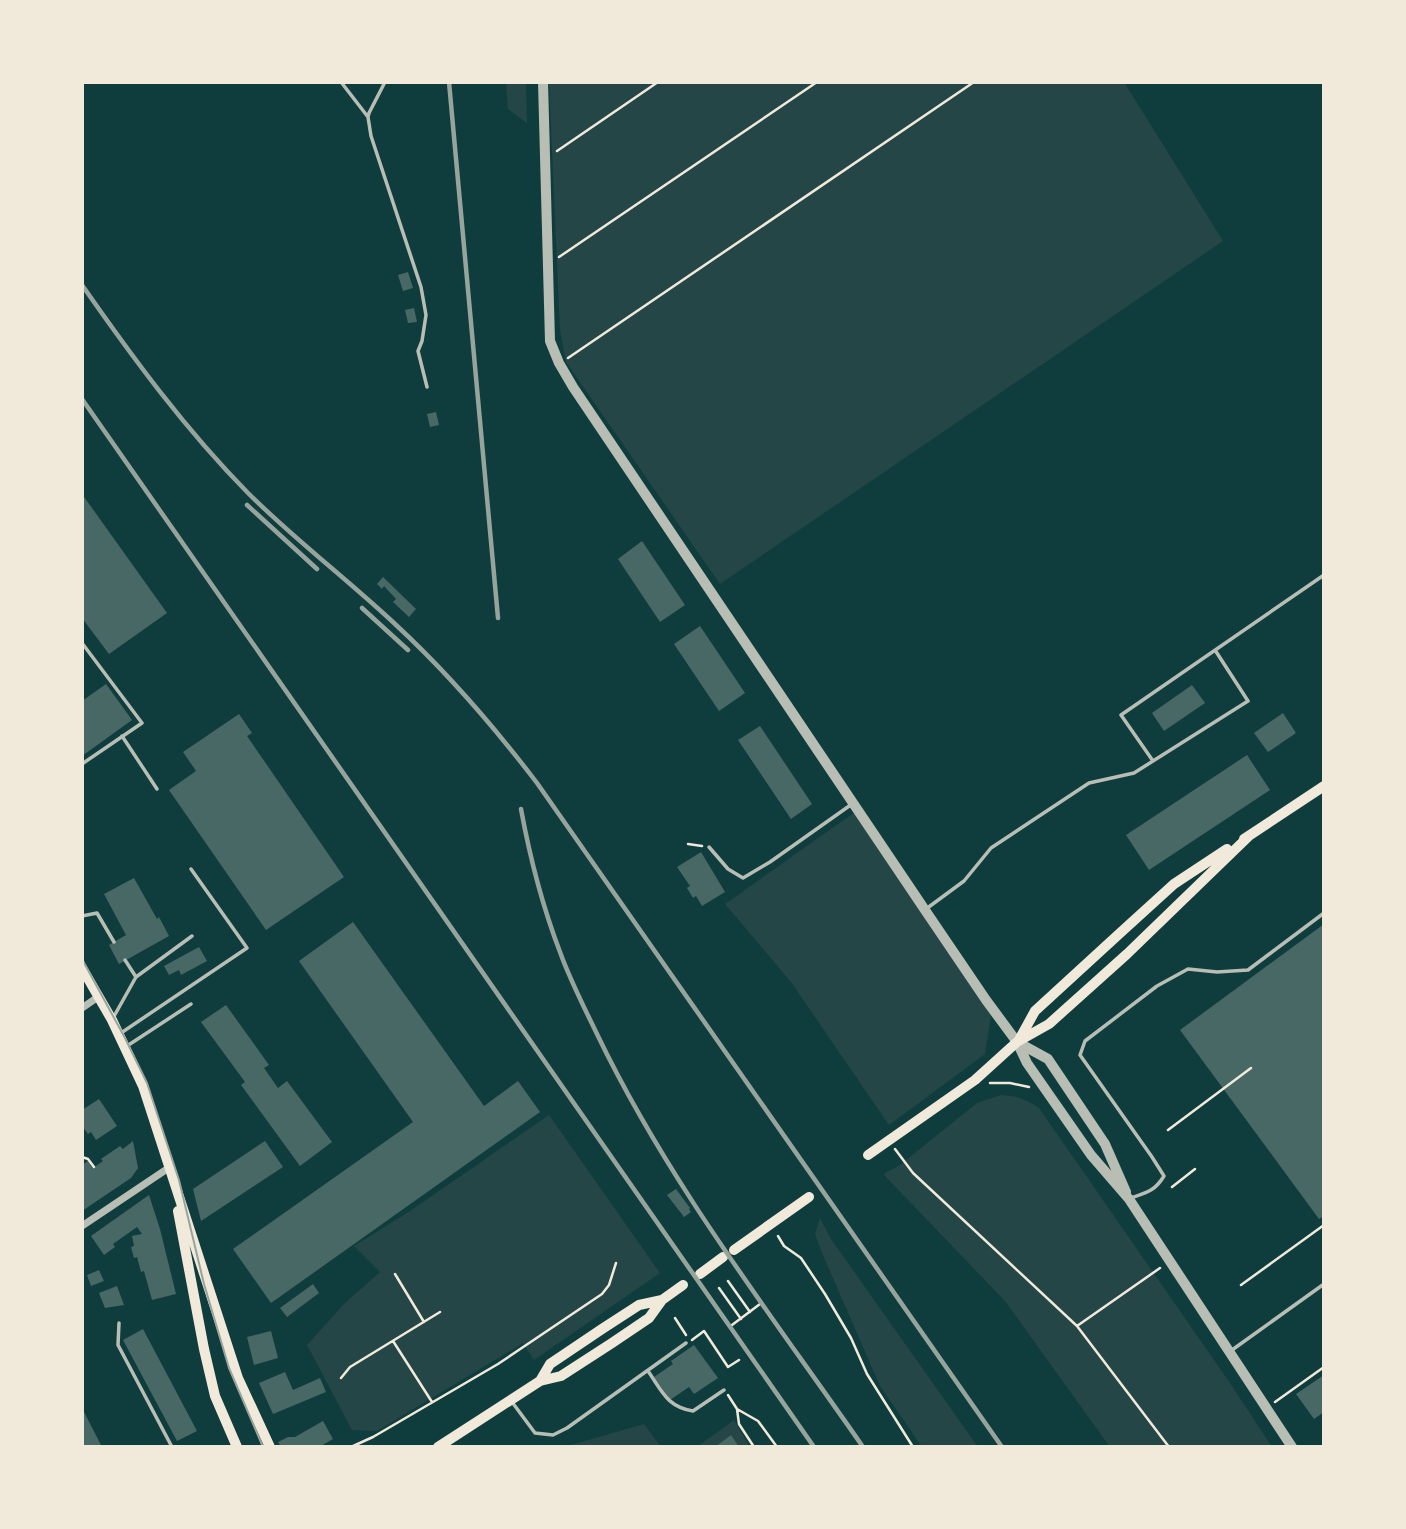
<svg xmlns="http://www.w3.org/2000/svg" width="1406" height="1529" viewBox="0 0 1406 1529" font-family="'IBM Plex Sans',sans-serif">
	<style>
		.green { fill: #244646 }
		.building { fill: #486865 }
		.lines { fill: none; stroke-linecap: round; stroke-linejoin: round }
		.path { stroke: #f1e9da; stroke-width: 2.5 }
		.service { stroke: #b8beb3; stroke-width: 3.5 }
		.minor { stroke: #b8beb3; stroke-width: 7 }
		.tertiary { stroke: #b8beb3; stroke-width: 10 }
		.secondary { stroke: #f1e9da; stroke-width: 10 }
		.tram { stroke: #97a49c; stroke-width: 2 }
		.rail { stroke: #97a49c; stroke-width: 4.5 }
	</style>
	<rect width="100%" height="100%" fill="#0f3d3e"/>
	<path class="green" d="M506,82H526L527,123L508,109Z
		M549,82H1124L1223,241L720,584L566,362L560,330Z
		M855,812L991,1015L985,1054L889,1125L791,982L725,904Z
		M1001,1095C1017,1096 1026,1099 1039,1108L1230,1383L1272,1447H1110L1005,1301L884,1175L885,1173L900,1165L977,1103Z
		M549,1115L660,1273L534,1360L523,1343L377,1431L352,1430L307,1345L344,1304L380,1272L354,1246L410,1211Z
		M820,1218L831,1239L978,1447H922L880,1386L822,1253L815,1234Z
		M734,1420L750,1447H697Z
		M644,1424L661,1447H564Z"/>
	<path class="building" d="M408,272L413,288L403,291L398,275Z
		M414,308L417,322L408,323L405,310Z
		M436,412L439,425L430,427L427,414Z
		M82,494L167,613L109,654L82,618Z
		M642,541L685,605L660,622L618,559Z
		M383,577L416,609L409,617L393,602L396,599L384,586L382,589L377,584Z
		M700,626L745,693L719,711L674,644Z
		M106,684L132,720L82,756V701Z
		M1192,685L1205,703L1164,731L1152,713Z
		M1283,713L1296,733L1268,752L1254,733Z
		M239,714L252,733L247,736L344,877L266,930L169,790L196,771L183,752Z
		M760,726L812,804L791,819L738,740Z
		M1247,755L1270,790L1149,870L1126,835Z
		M701,852L725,892L702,906L696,896L693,898L687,888L690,886L677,867Z
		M134,878L157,919L159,917L169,936L119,964L109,945L126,935L104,894Z
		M353,922L484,1106L518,1081L540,1112L271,1303L233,1249L413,1122L299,961Z
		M1324,924V1216L1319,1219L1180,1030Z
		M199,947L207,961L181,975L179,970L169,975L164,966Z
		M226,1005L269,1065L264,1068L278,1088L287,1081L332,1142L300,1166L241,1085L245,1082L201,1022Z
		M99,1099L117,1126L96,1140L91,1132L88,1134L82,1126L84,1122L82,1110Z
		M133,1141L138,1168L131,1178L82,1211V1165L88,1161L93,1168L103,1161L101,1159L120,1146L123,1149Z
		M265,1141L283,1167L201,1221L193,1189Z
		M676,1189L690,1208L689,1209L691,1212L684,1217L667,1195Z
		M149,1195L160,1229L176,1294L152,1300L144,1271L141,1272L137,1257L134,1258L131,1247L134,1246L132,1236L142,1234L137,1227L113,1244L115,1247L104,1255L91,1236Z
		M99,1270L104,1281L91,1286L87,1275Z
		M313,1284L319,1293L287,1317L280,1308Z
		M117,1286L124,1305L105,1308L99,1293Z
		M143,1329L197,1431L177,1441L123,1340Z
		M271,1331L278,1358L254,1365L247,1337Z
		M694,1345L718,1378L694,1394L689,1387L670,1400L654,1377L673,1364L671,1361Z
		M285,1372L293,1390L320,1378L326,1392L273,1414L259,1383Z
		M1324,1375V1412L1314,1419L1296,1394Z
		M82,1408L102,1447H82Z
		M323,1421L333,1439L319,1447H281L278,1442L288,1437H295Z
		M731,1435L739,1447H715Z"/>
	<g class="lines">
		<path class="path" d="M557,151L658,82
			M559,257L817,82
			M568,358L974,82
			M688,844L702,846
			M990,1083H1010L1029,1087
			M1168,1130L1251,1068
			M895,1149L913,1173L1077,1326L1169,1447
			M82,1157L88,1159L94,1167
			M1172,1187L1195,1169
			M778,1236L784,1246L801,1258L825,1294L851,1338L867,1374L913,1447
			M395,1274L424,1322
			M728,1281L750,1312
			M1241,1285L1324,1225
			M719,1288L741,1319
			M675,1318L686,1335
			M732,1325L760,1304
			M1077,1326L1160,1268
			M692,1340L704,1331L728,1367L739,1360
			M393,1341L432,1402
			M341,1378L350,1367L440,1312
			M728,1395L737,1409L758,1421L777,1447
			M1275,1402L1324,1367
			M737,1409L739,1424L754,1447
			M351,1447L373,1437L498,1364L602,1294L609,1285L616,1263"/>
		<path class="service" d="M341,82L368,117
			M385,82L369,113L368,117L371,136L421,287L426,315L422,341L418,351L427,387
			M82,643L142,723L82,764
			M122,736L157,789
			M1153,761L1121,715L1324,575
			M709,847L728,869L743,878L770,862L852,804
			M926,909L964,881L991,848L1089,783L1134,773L1248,701L1215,650
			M82,916L97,913L114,942
			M136,977L192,936
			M113,1018L136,977L125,960
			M121,1033L247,948L191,869
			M127,1046L191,1004
			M1131,1198C1146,1193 1155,1191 1164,1176L1152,1157L1080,1055L1085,1041L1157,986L1188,969L1217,972L1248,970L1324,913
			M119,1323L118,1345L172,1447
			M1232,1350L1324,1284
			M648,1371C662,1391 667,1407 693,1411L724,1390
			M512,1402L535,1433L553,1435L567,1428L686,1343"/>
		<path class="minor" d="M82,1008L98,997
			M82,1226L170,1167"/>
		<path class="tertiary" d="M543,82L550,341L559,363L573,387L925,910L986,1000L1017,1042L1027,1063L1091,1155L1129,1199L1292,1447
			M1017,1042L1048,1059L1105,1144L1126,1192"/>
		<path class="secondary" d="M1244,839L1324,786
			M82,968L112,1020L143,1086L238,1378L270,1447
			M1019,1040L1035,1011L1119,934L1174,884L1227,849
			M868,1155L975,1080L1017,1042L1049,1024L1127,954L1250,835
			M178,1211L204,1349L215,1396L237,1447
			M734,1250L809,1197
			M700,1274L723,1257
			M540,1381L550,1364L602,1329L639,1305L662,1300
			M438,1447L540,1381L561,1376L612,1343L649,1318L662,1300L683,1285"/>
		<path class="tram" d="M82,959L125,1038L147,1083L179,1180L204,1284L229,1368L263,1447"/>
		<path class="rail" d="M449,82L498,618
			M82,285C133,358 185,429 248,493C294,539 347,579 395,624C449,674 492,724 537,783L1002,1447
			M82,399L814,1447
			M247,505L317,569
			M362,608L408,650
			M521,809C530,858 542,905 560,952C570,980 584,1007 597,1034C668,1182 770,1313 863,1447"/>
	</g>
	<rect width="1406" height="1529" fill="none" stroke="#f1e9da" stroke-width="168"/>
</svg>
